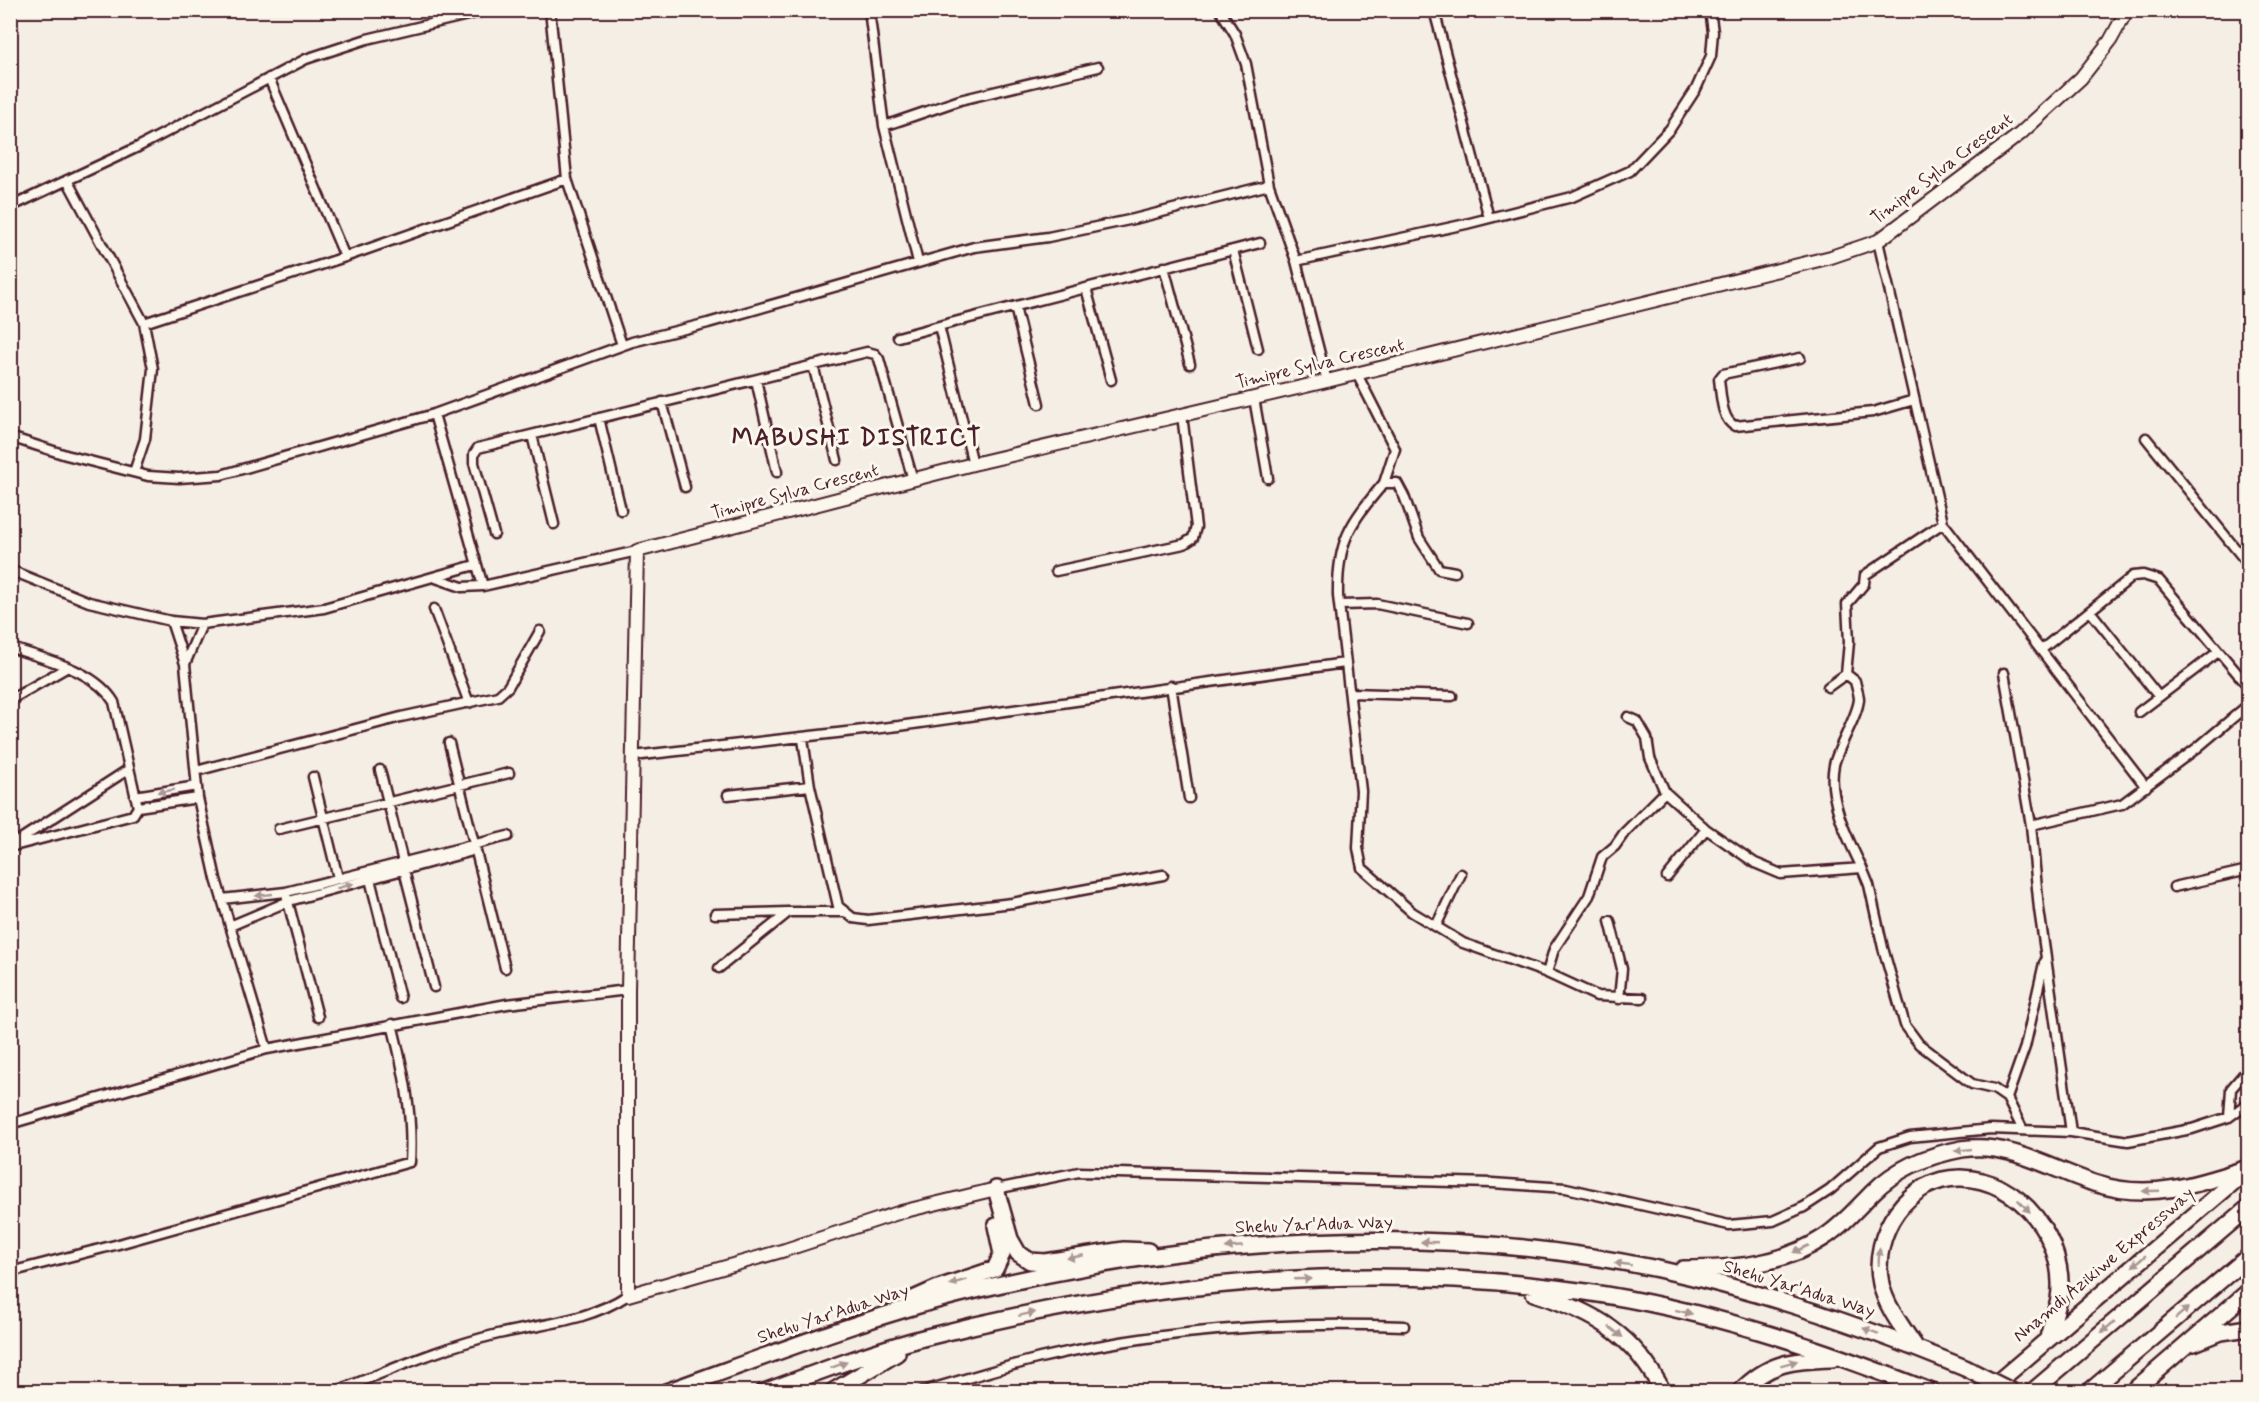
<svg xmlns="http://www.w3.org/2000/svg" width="2259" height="1402" viewBox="0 0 2259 1402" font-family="Mynerve,sans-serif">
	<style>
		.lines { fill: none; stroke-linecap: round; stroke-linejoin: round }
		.street-casing { stroke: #4a1f2b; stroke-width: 13 }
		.secondary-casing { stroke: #4a1f2b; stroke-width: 16 }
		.highway-casing { stroke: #4a1f2b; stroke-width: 20 }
		.street { stroke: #fbf7ec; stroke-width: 8 }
		.secondary { stroke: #fbf7ec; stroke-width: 12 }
		.highway { stroke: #fbf7ec; stroke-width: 15 }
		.highway-bridge-casing { stroke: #4a1f2b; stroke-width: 20; stroke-linecap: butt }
		.highway-bridge { stroke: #fbf7ec; stroke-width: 15 }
		.oneway { fill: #ab9695 }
		.labels { text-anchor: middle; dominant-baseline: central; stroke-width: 6; stroke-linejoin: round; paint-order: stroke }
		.street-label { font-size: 18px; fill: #4a1f2b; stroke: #fbf7ec }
		.district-label { font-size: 24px; font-weight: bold; letter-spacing: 1.5px; fill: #4a1f2b; stroke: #fbf7ec }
	</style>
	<rect width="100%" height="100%" fill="#f4eee4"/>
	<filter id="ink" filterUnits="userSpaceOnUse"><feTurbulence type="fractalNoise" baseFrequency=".0167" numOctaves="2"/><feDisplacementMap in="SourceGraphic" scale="12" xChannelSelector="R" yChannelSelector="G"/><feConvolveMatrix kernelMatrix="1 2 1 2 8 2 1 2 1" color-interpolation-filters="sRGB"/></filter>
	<g filter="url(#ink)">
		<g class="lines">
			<g class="street-casing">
				<path id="street" d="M550,10L567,179L622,345
					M869,10L884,126L918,262
					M1220,10L1235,34L1246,64L1269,185L1296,261L1327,381
					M1434,10L1489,218
					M269,78L345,257
					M884,126L960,100L1098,67
					M67,180L144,323L153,369L145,439L134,472
					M10,207L138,147L306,59L367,39L489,10
					M1233,250L1258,349
					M1296,261L1466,224L1572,197L1630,171L1670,129L1696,89L1711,56L1713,32L1710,10
					M1164,267L1190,364
					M1086,288L1111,380
					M1015,307L1039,404
					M144,323L345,257L567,179
					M898,337L939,326
					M1800,358L1723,374L1719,379C1721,393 1721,420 1735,426L1873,412L1914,400
					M813,365L837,460
					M1357,374L1395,449L1384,483
					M756,380L777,472
					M1254,398L1268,478
					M662,402L685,487
					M434,414L483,586
					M599,418L621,510
					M532,435L554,524
					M10,437L66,455L148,476L179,478L221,475L434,414L632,342L708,323L974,247L1048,237L1134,219L1269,185
					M2146,438L2248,564
					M973,464L939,326L1260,243
					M1943,523L2146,787
					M494,534L474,463V454L478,448L867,352L875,354L879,359L913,480
					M10,570L89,602L171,621L202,624L324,608L475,565
					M1056,571L1184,544L1193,538L1196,527L1182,415
					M1455,572L1439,569L1419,538L1404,496L1397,483H1384C1349,524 1337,542 1338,596L1361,791L1358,848L1362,868L1412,912L1463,943L1547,973L1554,949L1589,896L1602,857L1615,846L1624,833L1665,792
					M436,578L462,587L483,586L637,551
					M1340,605L1377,604L1468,623
					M434,609L469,703
					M2090,611L2159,697
					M171,621L185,664L198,798L216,879L267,1049
					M10,647C45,660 94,669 114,702L138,807L133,815L10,847
					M2041,650L2133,576L2143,575L2159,580L2248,686
					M185,664L202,624
					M2004,673L2031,825
					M1846,674L1849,642L1847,604L1864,584L1865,575L1943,523L1878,241
					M1171,686L1189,798
					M1828,687L1846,674L1855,681C1856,687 1859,694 1859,699C1858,716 1838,746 1834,765C1827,798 1848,839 1862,868
					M1351,693L1452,696
					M10,700L66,668
					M2139,712L2218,652
					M1628,717L1637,721L1647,738L1650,758L1665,792L1706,829L1755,863L1781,874L1862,868L1869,885L1883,948L1905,1025L1919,1044L1972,1084L1994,1089L2007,1098L2023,1130
					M803,739L810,786L838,906L853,918L868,920L1012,903L1163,875
					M449,743L505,968
					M633,756L899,726L1345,663
					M380,770L403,862
					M196,771L401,717L498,696L508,687L540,631
					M313,777L338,878
					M728,795L810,786
					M135,796L197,786
					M138,807L198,798
					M279,829L509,773
					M13,844L129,769
					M404,870L434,987
					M1667,877L1706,829
					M370,879L400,998
					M2174,887L2248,870
					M287,898L318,1017
					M222,899L286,892L508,836
					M715,914L788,912
					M1610,921L1622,969L1619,999
					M230,926L289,901L469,852
					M1436,926L1461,874
					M719,968L789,912H843
					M1547,973L1597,996L1642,998
					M2007,1098L2025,1047L2044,963
					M2229,1117L2231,1089L2248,1069
					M10,1124L267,1049L507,1004L628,990
					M2071,1132L2039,909L2031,825L2122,804L2197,748L2248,705
					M996,1189L1079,1172L1492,1183L1566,1188L1729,1225L1773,1221L1804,1207L1830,1190L1879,1147L1910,1137L1991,1129L2071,1132L2128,1141L2192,1129L2229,1117L2248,1103
					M10,1272L115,1245L410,1162C413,1114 404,1071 392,1024
					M334,1392C388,1371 442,1347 498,1334C543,1324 589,1321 628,1295
					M921,1392C961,1380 1000,1368 1040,1358C1159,1330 1282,1321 1404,1326"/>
			</g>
			<g class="secondary-casing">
				<path id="secondary" d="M996,1189L901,1212L785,1250L628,1295V990L637,551L973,464L1327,381L1831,257L1878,241L2020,134L2081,78L2110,41L2127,10"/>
			</g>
			<g class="highway-casing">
				<path id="highway" d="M996,1189L1010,1239L1018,1253L1030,1261L1045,1262L1124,1250L1148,1251
					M1683,1269C1732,1269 1780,1266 1823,1238C1842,1226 1857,1208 1873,1192C1897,1168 1929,1155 1962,1149C2009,1141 2054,1171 2097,1184C2150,1201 2199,1184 2248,1168
					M1534,1293C1594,1312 1634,1334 1663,1392
					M909,1301L938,1288L995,1269L1002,1254L996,1226
					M2194,1343L2221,1332L2248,1328
					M1916,1348C1903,1328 1886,1307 1881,1284C1870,1234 1908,1177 1961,1178C2020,1179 2068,1241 2059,1299C2056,1312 2051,1325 2048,1338
					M666,1392C767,1356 868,1316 972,1291C1195,1237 1433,1221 1658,1269C1764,1292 1866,1327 1965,1368
					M764,1392C816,1373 869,1352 923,1338C1139,1282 1365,1260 1586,1292C1704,1309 1821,1348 1932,1392
					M832,1392L897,1353
					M1740,1392C1768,1362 1794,1360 1832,1359
					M1986,1392L2244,1173
					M2032,1392L2248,1208
					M2089,1392L2248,1257
					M2132,1392L2248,1292"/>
			</g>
			<use href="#street" class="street"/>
			<use href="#secondary" class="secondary"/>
			<use href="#highway" class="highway"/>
			<g class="highway-bridge-casing">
				<path id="highway-bridge" d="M1965,1368L2013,1392"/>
			</g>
			<use href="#highway-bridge" class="highway-bridge"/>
		</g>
		<defs><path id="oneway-solid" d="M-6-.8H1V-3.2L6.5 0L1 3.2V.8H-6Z" transform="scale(1.5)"/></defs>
		<g class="oneway">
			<use href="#oneway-solid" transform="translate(166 791) rotate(171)"/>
			<use href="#oneway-solid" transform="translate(345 886) rotate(-16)"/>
			<use href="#oneway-solid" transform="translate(264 895) rotate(174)"/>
			<use href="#oneway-solid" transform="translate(1963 1150) rotate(174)"/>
			<use href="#oneway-solid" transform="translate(2151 1191) rotate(178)"/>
			<use href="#oneway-solid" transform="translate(2024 1206) rotate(45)"/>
			<use href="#oneway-solid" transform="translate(1429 1242) rotate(-178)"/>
			<use href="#oneway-solid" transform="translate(1234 1247) rotate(175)"/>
			<use href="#oneway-solid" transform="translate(1801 1249) rotate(155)"/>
			<use href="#oneway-solid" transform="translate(1075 1257) rotate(169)"/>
			<use href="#oneway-solid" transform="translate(1879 1257) rotate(-86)"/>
			<use href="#oneway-solid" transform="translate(2139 1261) rotate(140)"/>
			<use href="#oneway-solid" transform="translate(1623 1264) rotate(-171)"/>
			<use href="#oneway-solid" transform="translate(1303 1279) rotate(-2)"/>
			<use href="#oneway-solid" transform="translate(958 1282) rotate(164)"/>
			<use href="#oneway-solid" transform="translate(1684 1312) rotate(14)"/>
			<use href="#oneway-solid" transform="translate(2182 1313) rotate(-40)"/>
			<use href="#oneway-solid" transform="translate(1027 1314) rotate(-12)"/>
			<use href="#oneway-solid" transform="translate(2108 1327) rotate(140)"/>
			<use href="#oneway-solid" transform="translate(1871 1331) rotate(-160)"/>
			<use href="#oneway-solid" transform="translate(1616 1332) rotate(38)"/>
			<use href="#oneway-solid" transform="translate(1789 1363) rotate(-15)"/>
			<use href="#oneway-solid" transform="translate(839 1365) rotate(-20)"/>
		</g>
	</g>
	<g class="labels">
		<g class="street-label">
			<text transform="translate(1942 169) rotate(-37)">Timipre Sylva Crescent</text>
			<text transform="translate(1320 364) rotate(-13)">Timipre Sylva Crescent</text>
			<text transform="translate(795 492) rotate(-15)">Timipre Sylva Crescent</text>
			<text transform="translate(1314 1225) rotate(-2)">Shehu Yar'Adua Way</text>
			<text transform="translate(2104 1265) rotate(-40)">Nnamdi Azikiwe Expressway</text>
			<text transform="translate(1799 1289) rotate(17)">Shehu Yar'Adua Way</text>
			<text transform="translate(833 1314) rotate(-18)">Shehu Yar'Adua Way</text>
		</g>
		<g class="district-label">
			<text x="857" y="438">MABUSHI DISTRICT</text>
		</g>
	</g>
	<rect width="2259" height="1402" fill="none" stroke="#fbf7ec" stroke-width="36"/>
	<rect x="18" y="18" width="2223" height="1366" fill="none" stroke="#4a1f2b" stroke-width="2" filter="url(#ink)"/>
</svg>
